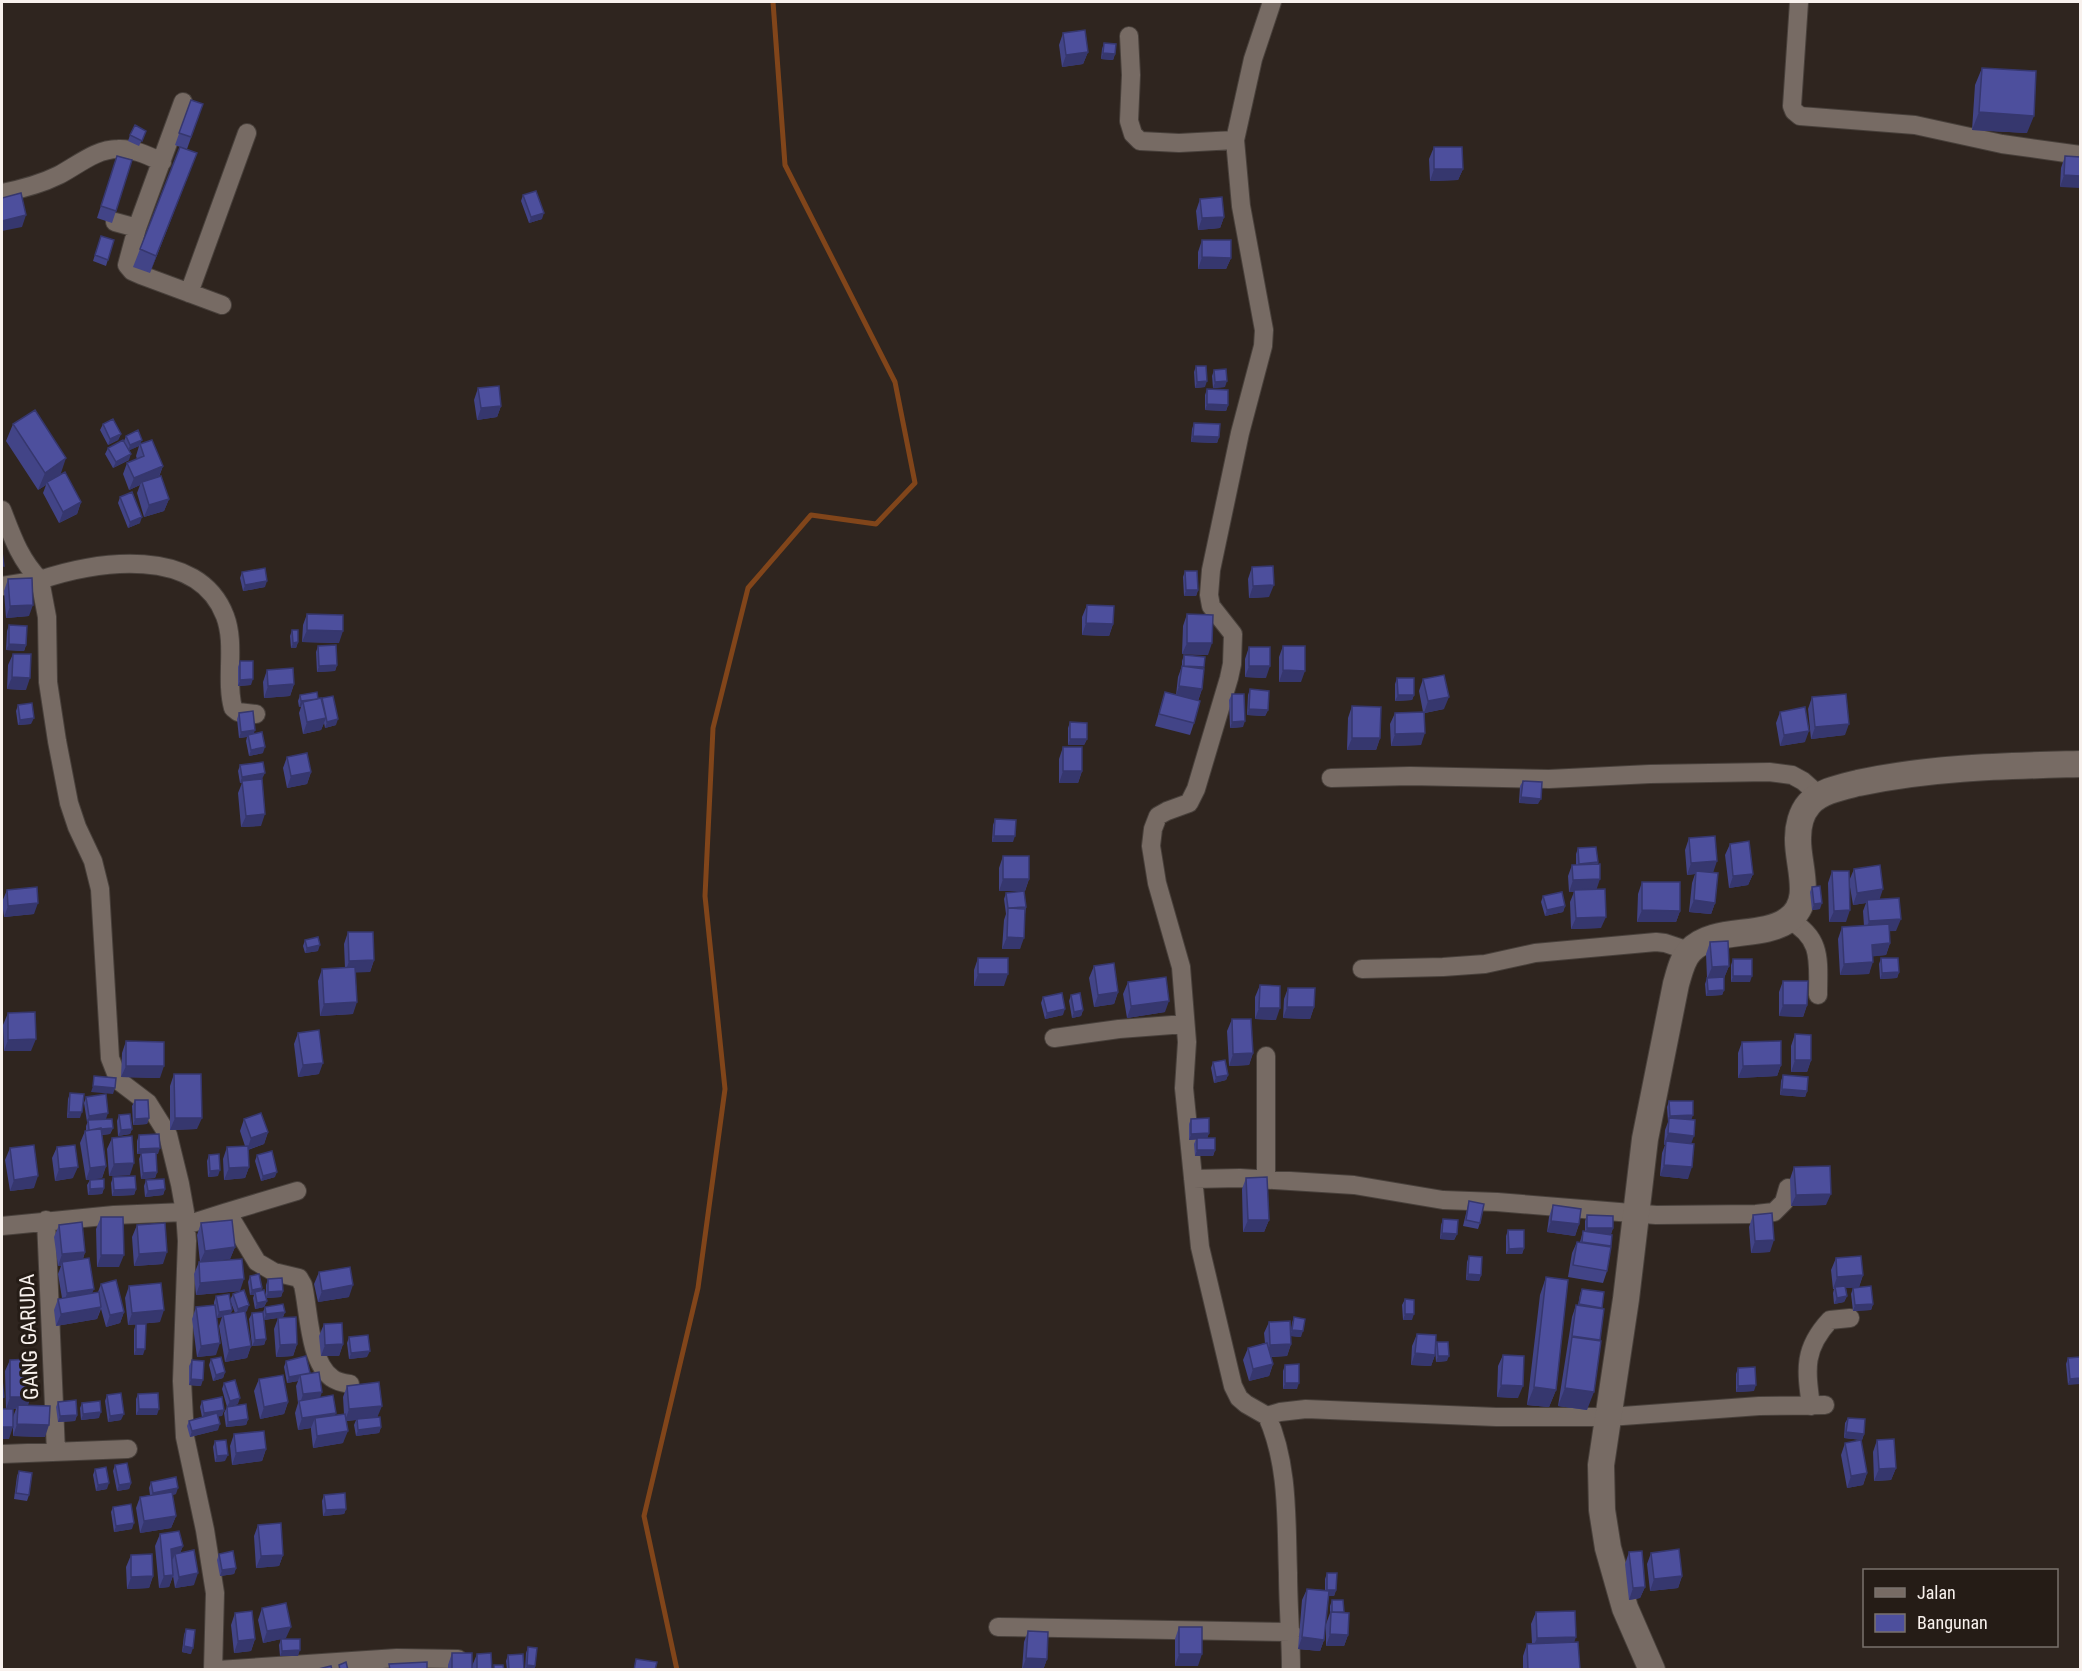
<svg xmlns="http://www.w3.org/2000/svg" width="2082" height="1671" viewBox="0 0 2082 1671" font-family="'Roboto Condensed',sans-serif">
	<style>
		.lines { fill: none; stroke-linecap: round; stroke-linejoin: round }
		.stream { stroke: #81451a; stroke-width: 5 }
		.street-casing { stroke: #48403b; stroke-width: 20 }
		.secondary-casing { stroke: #48403b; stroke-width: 28 }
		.street { stroke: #776b64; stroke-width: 18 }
		.secondary { stroke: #776b64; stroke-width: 26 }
		.wall { fill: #424487 }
		.shaded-wall { fill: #36376e }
		.building { fill: #4d4f9d; stroke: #36376e; stroke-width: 1.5 }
		.labels { text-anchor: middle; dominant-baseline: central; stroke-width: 6; stroke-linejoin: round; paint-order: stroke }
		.street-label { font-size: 21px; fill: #f8f1ed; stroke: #251c16 }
	</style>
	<rect width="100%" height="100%" fill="#2f251f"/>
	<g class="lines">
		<path class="stream" d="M677,1670L644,1516L698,1288L725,1089L705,896L713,728L748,588L811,515L876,524L915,483L895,382L785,165L773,2"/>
		<g class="street-casing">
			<path id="street" d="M1272,2L1253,59L1235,140L1241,206L1264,330L1263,346L1240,433L1211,570L1209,595L1211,606L1233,634L1232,664L1229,678L1196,789L1189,803L1167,811L1158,816L1153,829L1151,846L1157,883L1181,967L1187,1042L1184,1088L1200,1247L1233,1386L1239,1398L1246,1404L1267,1416C1289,1465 1286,1521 1288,1573C1288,1605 1291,1637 1291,1670
				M1799,2L1792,106L1794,111L1800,116L1915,125L2002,144L2080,155
				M1129,36L1131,75L1129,121L1133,134L1140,141L1179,143L1235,140
				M183,102L137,228L127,265L132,271L141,275L222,305
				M2,193C22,189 41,184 59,175C78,165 96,149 118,149C133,148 149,156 162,162
				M115,222L137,228
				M189,293L247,133
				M2,510C12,536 20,560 40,580C97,561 198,545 225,616C236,645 225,678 233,708L238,712L256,714
				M2,586L40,580L47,617L48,682L57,741L69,803L77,827L93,861L100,889L110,1058L119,1081L148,1103L168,1135L180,1184L185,1212L187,1241L182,1381L185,1437L205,1530L215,1593L213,1670
				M1331,778L1410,776L1549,779L1650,774L1769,772L1792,775L1803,781L1820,796
				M1789,920C1823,938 1818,962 1818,995
				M1362,969L1443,967L1485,964L1535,953L1656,942L1665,943L1689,951
				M1054,1038L1119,1029L1185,1024
				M1266,1056V1179
				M1193,1179L1240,1178L1354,1185L1443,1200L1497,1202L1656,1215L1756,1214L1774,1212L1784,1202L1788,1188
				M227,1212L297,1191
				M46,1220L56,1452
				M186,1225L227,1212L257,1262L274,1272L299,1278L303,1285C309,1311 309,1362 332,1378C337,1382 344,1383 350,1384
				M2,1226L114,1215L185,1212
				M1811,1406C1806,1369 1803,1349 1830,1320L1850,1318
				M1267,1416L1280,1412L1306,1409L1496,1417H1609L1759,1406L1825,1405
				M2,1454L128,1449
				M998,1627L1291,1632
				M218,1670L397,1658L458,1659"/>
		</g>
		<g class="secondary-casing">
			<path id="secondary" d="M1652,1670L1625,1608L1608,1548L1602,1510L1601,1465L1626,1299L1645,1139L1676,984C1679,974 1682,959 1690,951C1713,926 1761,939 1788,920C1815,901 1797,865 1798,838C1798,827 1801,813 1809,804C1820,791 1842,787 1858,783C1932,767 2006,766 2080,764"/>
		</g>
		<use href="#street" class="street"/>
		<use href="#secondary" class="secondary"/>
	</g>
	<path class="wall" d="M1063,33L1088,52L1083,64L1062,67L1059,45Z
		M1104,43L1115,54L1113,60L1101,59L1102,49Z
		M1982,68L2027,133L1972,130L1975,85Z
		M191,100L203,104L187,149L190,171L150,273L133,267L180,147L175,145Z
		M146,131L139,146L128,141L130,135Z
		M1434,147L1463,169L1458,180L1430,181L1429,159Z
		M117,156L116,211L112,223L97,218Z
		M2065,156L2080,157L2060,187L2061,168Z
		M523,195L542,219L529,223L521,201Z
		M1200,199L1224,217L1220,228L1198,230L1196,211Z
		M101,236L114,240L106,266L93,261Z
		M1202,240L1231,258L1226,269H1198V252Z
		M1196,366L1205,387L1195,388L1194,372Z
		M1214,370L1225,387L1213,388L1212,376Z
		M478,388L501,406L497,417L477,420L474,400Z
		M1207,389L1228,405L1226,411L1205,410V395Z
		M1194,423L1219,437L1217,443L1191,442L1192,429Z
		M13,424L60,475L81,502L77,514L59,523L43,493L46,485L38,490L6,441Z
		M103,424L121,434L118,440L108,445L100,430Z
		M126,436L141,443L163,466L159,477L169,499L164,511L144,517L137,493L140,485L129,490L123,474L127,463L137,459L136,456L139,446L129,450V460L113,468L105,454L108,448L124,441Z
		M120,497L140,523L128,528L118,503Z
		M1252,567L1269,597L1249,598L1248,579Z
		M1185,571L1198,590L1196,596H1184L1183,577Z
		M242,572L265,587L243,591L240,578Z
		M8,579L29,616L6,618L4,591Z
		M1087,605L1113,624L1109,636L1082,635V617Z
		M307,614L339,643L302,642L303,625Z
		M1187,614L1208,655L1182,654L1183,626Z
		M9,625L26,645L24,651L6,650L7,631Z
		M292,630L298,642L296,648H291L290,636Z
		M318,646L337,665L335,671L317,672L316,652Z
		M1283,646L1301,682H1279V657Z
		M1249,647L1266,678L1245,677V659Z
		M13,654L26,690L7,689L8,665Z
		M1184,655L1204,668L1202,689L1198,701L1194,723L1190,735L1155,726L1165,692L1176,695L1178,677L1182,666V661Z
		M240,661L251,685L238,686V667Z
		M267,670L294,684L290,696L264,698L263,682Z
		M1397,678L1414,695L1412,700L1395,701V684Z
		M1423,679L1444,709L1425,713L1421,745L1391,746L1390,724L1395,713L1423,712L1419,691Z
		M1250,689L1268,710L1265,716L1247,715L1248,695Z
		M1232,694L1243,727L1230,728L1229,700Z
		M300,695L318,699L336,725L325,728L324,723L321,730L303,734L299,713L301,707H299L298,701Z
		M1812,697L1845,735L1811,739L1808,709Z
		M18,705L31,724L18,725L16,711Z
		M1352,706L1380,738L1376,750H1347L1348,718Z
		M1780,712L1805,742L1780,746L1776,723Z
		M239,713L254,734L263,753L249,756L246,741L247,737L239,738L237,719Z
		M1070,722L1087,739L1084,745H1068V728Z
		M1063,747L1082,771L1078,783H1059V759Z
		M287,757L311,772L307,784L287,788L283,768Z
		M240,765L262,779L261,780V826L241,827L238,793L242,783H240L238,771Z
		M1523,781L1538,804L1519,803L1520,786Z
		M995,819L1013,842H992L993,825Z
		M1689,838L1713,873L1715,903L1711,914L1689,912L1692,883L1695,874L1687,875L1685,850Z
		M1730,844L1753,874L1748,885L1729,888L1725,855Z
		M1578,848L1598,862L1596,890L1601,928L1571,929L1570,902L1574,892H1569L1568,876L1572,865H1576V854Z
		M1003,856L1029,879L1025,891H999V868Z
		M1854,869L1880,899L1896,931H1889L1890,943L1886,955L1873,956L1869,974L1840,975L1838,939L1842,927L1864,926L1863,911L1866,903L1853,905L1849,881Z
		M1832,871L1846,922H1829L1828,883Z
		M1642,882L1680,911L1676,922H1637L1638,894Z
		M1812,887L1820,909L1812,910L1810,892Z
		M7,890L34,914L4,917L2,902Z
		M1006,893L1026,907L1020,949H1002L1004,920L1006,914L1004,899Z
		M1543,896L1565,906L1563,912L1545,916L1541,902Z
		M348,932L374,960L370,972H355L353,1014L320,1016L318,981L322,969L345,968L344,944Z
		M305,940L318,951L305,953L303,946Z
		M1710,942L1729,966L1724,978V990L1722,995L1706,996L1705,984L1707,978L1706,954Z
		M978,958L1004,986H974V970Z
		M1881,958L1899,972L1897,978L1880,979L1879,964Z
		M1733,959L1750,982H1731V965Z
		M1094,966L1118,992L1114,1004L1094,1007L1089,978Z
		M1783,981L1807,1005L1803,1017L1779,1016V992Z
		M1128,982L1165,1012L1127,1018L1123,994Z
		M1260,985L1276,1020L1255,1019V997Z
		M1288,988L1314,1007L1310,1019L1283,1018L1284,999Z
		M1071,995L1083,1010L1081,1016L1072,1018L1069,1001Z
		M1043,997L1063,1015L1045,1019L1041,1003Z
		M8,1013L31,1051H4L3,1025Z
		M1232,1019L1253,1053L1249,1065L1229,1066L1227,1031Z
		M298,1033L319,1074L298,1077L294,1044Z
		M1795,1034L1811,1060L1807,1072H1791V1046Z
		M126,1041L160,1078L121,1077L122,1053Z
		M1742,1042L1781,1065L1777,1076L1738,1078V1053Z
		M1213,1062L1228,1075L1226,1080L1214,1083L1211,1068Z
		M174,1074L197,1129L170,1130V1086Z
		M1783,1075L1807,1091L1805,1097L1780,1095L1781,1081Z
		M70,1093L80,1118H67L68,1099Z
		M86,1097L106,1119L100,1120L113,1128L110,1134L102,1135L106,1166L102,1178L86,1180L80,1143L85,1131H86V1126L88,1121L87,1122L84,1103Z
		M135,1100L149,1118L147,1124L133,1125L132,1106Z
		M1669,1101L1691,1120V1143L1688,1179L1660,1176L1662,1153L1665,1145H1664L1665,1130L1668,1122L1667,1107Z
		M119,1115L132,1129L130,1134L118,1136L117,1121Z
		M244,1119L268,1132L264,1144L248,1150L249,1167L245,1178L224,1180L223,1159L227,1147L245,1146L240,1131Z
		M1191,1119L1209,1133L1207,1138L1215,1150L1213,1156H1195L1194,1144L1196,1139L1189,1140V1124Z
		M139,1135L158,1154H156L157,1172L155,1178L141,1179L139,1159L141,1154H137V1141Z
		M112,1138L130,1175L109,1176L107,1149Z
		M57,1147L73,1178L55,1181L52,1158Z
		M10,1148L34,1188L10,1191L5,1160Z
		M209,1155L218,1176L208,1177L207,1161Z
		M257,1155L275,1177L261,1181L255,1161Z
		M1794,1167L1826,1205L1791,1206L1790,1179Z
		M113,1177L136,1189L134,1195L112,1196L111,1183Z
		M1246,1178L1269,1220L1264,1232H1243L1242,1189Z
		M90,1180L104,1188L102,1194L88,1195L87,1185Z
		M146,1180L165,1189L163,1195L145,1197L144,1186Z
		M1469,1201L1480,1223L1478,1229L1463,1226Z
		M1553,1205L1579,1224L1575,1236L1547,1232L1549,1217Z
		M1587,1215L1613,1228L1611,1234L1607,1271L1603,1283L1568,1277L1572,1253L1577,1242H1580L1583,1231H1585V1221Z
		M1753,1215L1770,1252L1751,1253L1749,1227Z
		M101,1217L119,1267H97L96,1229Z
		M1443,1219L1457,1234L1454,1240L1440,1239L1441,1225Z
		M201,1223L235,1247L230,1259L200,1262L197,1235Z
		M59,1225L85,1252L83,1259L92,1293L98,1292L101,1284L124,1312L120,1323L106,1327L101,1309L97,1319L56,1326L54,1310L58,1299L62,1298L58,1274L61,1266H58L54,1237Z
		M137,1225L163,1264L134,1266L132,1237Z
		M1508,1230L1524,1248L1522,1254H1506V1236Z
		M1469,1256L1481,1275L1479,1281L1466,1280L1467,1262Z
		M1836,1258L1863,1275L1859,1287L1846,1288L1847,1296L1844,1302L1834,1304L1833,1293L1834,1289H1833L1831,1270Z
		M199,1262L240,1291L196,1295L194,1274Z
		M319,1272L349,1297L318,1302L314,1284Z
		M250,1276L262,1288L261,1291L267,1301L264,1307L255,1309L253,1298L254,1295H250L248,1282Z
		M1546,1277L1556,1390L1549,1407L1527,1405L1540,1295Z
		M268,1279L283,1291L281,1297L266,1298V1285Z
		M129,1286L160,1322L128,1325L125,1298Z
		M1853,1288L1873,1304L1871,1310L1853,1311L1851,1294Z
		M1582,1289L1601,1309L1587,1410L1558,1406L1572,1317L1576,1305L1578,1306L1580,1294Z
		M233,1294L247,1311L245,1312L251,1346L247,1358L225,1362L219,1326L222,1317L217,1318L216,1355L197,1357L192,1319L196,1307L214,1305V1302L216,1296L232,1310L231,1313H235L230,1300Z
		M1405,1299L1412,1320H1403L1402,1305Z
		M265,1307L285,1312L283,1317L297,1344L293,1356L276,1357L274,1329L278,1318L264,1320L266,1339L264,1345L252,1346L249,1319L252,1313L263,1312Z
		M1294,1317L1301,1337L1291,1336V1344L1287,1356L1271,1357L1273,1364L1269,1376L1249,1381L1243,1360L1248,1348L1265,1343L1264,1333L1269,1322L1291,1331L1292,1323Z
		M136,1324L143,1355H134V1330Z
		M324,1324L343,1344L339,1356H321L319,1336Z
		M1417,1334L1435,1348L1437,1342L1447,1361L1436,1362L1435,1349V1355L1431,1366L1411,1365L1412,1346Z
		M349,1337L367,1357L349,1359L347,1343Z
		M1503,1355L1518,1398L1497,1397L1498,1366Z
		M2080,1357L2068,1385L2066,1364L2068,1358Z
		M211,1359L225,1372L223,1378L213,1381L209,1365Z
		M10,1360L28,1405L45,1437L13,1436V1417L16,1409H6L5,1371Z
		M192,1360L201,1386L189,1385V1366Z
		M286,1361L310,1373L320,1398L335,1415L344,1414L343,1397L347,1386L378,1417L381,1427L379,1433L356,1436L354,1425L356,1420L346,1421L343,1443L313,1448L311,1430V1428L298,1430L295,1413L298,1403L296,1386L298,1381L287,1383L284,1367Z
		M1285,1365L1297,1389H1283V1371Z
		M1738,1368L1754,1391L1736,1392V1374Z
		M259,1379L288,1402L284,1414L260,1419L254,1391Z
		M224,1383L238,1404L228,1407L248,1419L246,1425L226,1427L224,1413L227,1407L222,1389Z
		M138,1394L157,1415H136V1399Z
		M107,1395L121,1420L108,1422L105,1401Z
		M202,1401L224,1410L222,1416H218V1430L190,1437L187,1426L189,1421L202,1417L200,1407Z
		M58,1402L77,1415L75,1421L58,1422L56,1407Z
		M82,1403L99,1418L81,1420L80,1408Z
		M1848,1418L1864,1434L1862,1440L1844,1438L1845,1423Z
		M234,1434L266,1449L262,1461L232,1465L230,1446Z
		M1877,1440L1896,1468L1891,1480L1874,1481L1873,1452Z
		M215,1441L225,1461L215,1462L213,1447Z
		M1845,1443L1867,1473L1863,1485L1847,1488L1841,1455Z
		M115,1465L131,1483L129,1489L117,1491L113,1471Z
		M95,1469L107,1489L96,1491L93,1475Z
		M19,1471L29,1495L27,1501L14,1499L17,1476Z
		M151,1482L176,1494L172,1495L176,1516L171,1528L140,1533L136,1508L140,1497L150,1495L149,1488Z
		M324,1495L346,1509L344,1514L323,1516L322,1501Z
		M113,1507L132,1529L114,1532L111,1512Z
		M258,1525L283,1555L279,1566L256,1568L254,1536Z
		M160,1534L183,1546L180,1553L194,1585L175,1588L173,1576L169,1587L159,1588L155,1546Z
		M1629,1552L1645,1587L1640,1598L1629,1600L1625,1564Z
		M1651,1553L1682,1576L1678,1588L1650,1591L1647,1564Z
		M219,1554L236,1568L234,1574L220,1576L217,1560Z
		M131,1555L153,1576L149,1588L127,1589L126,1567Z
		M1327,1573L1336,1590L1334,1596H1328L1324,1640L1320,1651L1298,1649L1302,1600L1307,1589L1325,1590V1579Z
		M1332,1600L1344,1612L1348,1635L1344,1646H1326V1624L1330,1613V1606Z
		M262,1608L286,1638L282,1639L298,1656H280L279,1645L281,1639L263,1643L258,1620Z
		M1536,1612L1574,1642L1580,1670H1523V1656L1527,1644H1532L1531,1624Z
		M235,1613L255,1639L251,1651L234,1653L231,1625Z
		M1179,1627L1198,1666H1175V1639Z
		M186,1629L191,1654L182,1652L184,1635Z
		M1028,1631L1047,1659L1043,1670H1022L1024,1642Z
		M528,1647L535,1666L534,1670H525L526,1653Z
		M452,1653L472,1666L477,1654L492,1670H448V1665Z
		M508,1655L524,1670H507L506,1661Z"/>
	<path class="shaded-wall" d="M1088,52L1083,64L1062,67L1066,55Z
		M1103,53L1115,54L1113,60L1101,59Z
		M1979,112L2034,116L2027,133L1972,130Z
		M197,153L190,171L150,273L156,256Z
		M1434,169H1463L1458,180L1430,181Z
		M2064,175L2080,176V188L2060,187Z
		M544,213L542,219L529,223L531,217Z
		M26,215L22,227L2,231V221Z
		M1224,217L1220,228L1198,230L1202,218Z
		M1202,257L1231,258L1226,269H1198Z
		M1207,381L1205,387L1195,388L1197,382Z
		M1227,381L1225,387L1213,388L1215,382Z
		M1207,404L1228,405L1226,411L1205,410Z
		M501,406L497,417L477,420L481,408Z
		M121,434L118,440L108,445L110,439Z
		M1193,436L1219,437L1217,443L1191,442Z
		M142,440L139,446L128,451L130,445Z
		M131,454L129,460L113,468L116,462Z
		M66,458L60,476L47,482L46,485L38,490L45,473Z
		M163,466L158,478L142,482L140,485L129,490L134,478Z
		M169,499L164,511L144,517L149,505Z
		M81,502L77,514L59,523L63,512Z
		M142,517L140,523L128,528L130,522Z
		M267,581L265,587L243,591L245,585Z
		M1274,585L1269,597L1249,598L1253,586Z
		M1186,590H1198L1196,596H1184Z
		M33,605L29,616L6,618L10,606Z
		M1086,623L1113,624L1109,636L1082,635Z
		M307,630L343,631L339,643L302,642Z
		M298,642L296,648H291L293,643Z
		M1187,643H1212L1208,655L1182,654Z
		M9,644L26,645L24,651L6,650Z
		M337,665L335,671L317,672L319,666Z
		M1249,666H1270L1266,678L1245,677Z
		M1283,670L1305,671L1301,682H1279Z
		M12,677L30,678L26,690L7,689Z
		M253,679L251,685L238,686L240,680Z
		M294,684L290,696L264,698L268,686Z
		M1179,686L1202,689L1198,701L1175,698Z
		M1398,695H1414L1412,700L1395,701Z
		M1449,697L1444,709L1424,713L1428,701Z
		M318,699L303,702L301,707H299L301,701Z
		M1249,709L1268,710L1265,716L1247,715Z
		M34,718L31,724L18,725L20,720Z
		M326,718L321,730L303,734L307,722Z
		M338,719L336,725L325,728L327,722Z
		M1245,721L1243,727L1230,728L1232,722Z
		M1849,724L1845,735L1811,739L1815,727Z
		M255,730L253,736L239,738L241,732Z
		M1809,731L1805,742L1780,746L1784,735Z
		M1425,733L1421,745L1391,746L1395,734Z
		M1352,738H1380L1376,750H1347Z
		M1070,739H1087L1084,745H1068Z
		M265,747L263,753L249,756L251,750Z
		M1063,771H1082L1078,783H1059Z
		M311,772L307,784L287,788L291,776Z
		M265,773L262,779L240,783L242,777Z
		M1521,797L1541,799L1538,804L1519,803Z
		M265,814L261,826L241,827L246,816Z
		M994,836H1015L1013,842H992Z
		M1717,861L1713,873L1696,871L1695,874L1687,875L1691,863Z
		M1753,874L1748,885L1729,888L1733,876Z
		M1003,879H1029L1025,891H999Z
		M1600,879L1596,891L1569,892L1573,880Z
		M1883,889L1879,901L1867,900L1866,903L1853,905L1857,893Z
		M1694,900L1715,903L1711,914L1689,912Z
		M38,903L34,914L4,917L8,906Z
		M1822,903L1820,909L1812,910L1814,904Z
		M1565,906L1563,912L1545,916L1547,910Z
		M1642,910L1680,911L1676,922H1637Z
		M1850,910L1846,922H1829L1834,911Z
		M1606,917L1601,928L1571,929L1576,918Z
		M1901,919L1896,931L1865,932L1869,921Z
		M1007,937L1024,938L1020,949H1002Z
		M1890,943L1886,955L1868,957L1872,945Z
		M320,945L318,951L305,953L307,948Z
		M374,960L370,972L345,973L349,961Z
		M1873,962L1869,974L1840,975L1844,964Z
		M1729,966L1724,978L1707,979L1712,967Z
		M1899,972L1897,978L1880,979L1882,973Z
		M978,974H1008L1004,986H974Z
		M1733,976H1752L1750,982H1731Z
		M1724,990L1722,995L1706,996L1708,991Z
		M1118,992L1114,1004L1094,1007L1098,995Z
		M1169,1001L1165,1012L1127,1018L1131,1006Z
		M357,1002L353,1014L320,1016L324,1004Z
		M1783,1005H1807L1803,1017L1779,1016Z
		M1287,1007H1314L1310,1019L1283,1018Z
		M1259,1008H1280L1276,1020L1255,1019Z
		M1065,1009L1063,1015L1045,1019L1047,1013Z
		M1083,1010L1081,1016L1072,1018L1074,1012Z
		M36,1039L31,1051H4L8,1040Z
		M1253,1053L1249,1065L1229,1066L1233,1054Z
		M1795,1060H1811L1807,1072H1791Z
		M323,1063L319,1074L298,1077L303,1065Z
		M1781,1065L1777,1076L1738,1078L1743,1066Z
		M126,1066H164L160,1078L121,1077Z
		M1228,1075L1226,1080L1214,1083L1216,1077Z
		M93,1086L115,1088L113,1094L91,1092Z
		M1782,1089L1807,1091L1805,1097L1780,1095Z
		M69,1112H82L80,1118H67Z
		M108,1113L106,1119L87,1122L89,1116Z
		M1693,1115L1691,1121L1669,1118L1667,1122L1670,1116Z
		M149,1118L147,1124L133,1125L135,1119Z
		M175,1118H202L197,1129L170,1130Z
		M113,1128L110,1134L87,1136L89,1130Z
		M132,1129L130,1134L118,1136L121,1130Z
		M268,1132L264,1144L247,1150L251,1138Z
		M1209,1133L1207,1139L1189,1140L1191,1134Z
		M1668,1133L1694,1136L1690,1147L1666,1141L1665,1145H1664Z
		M160,1148L158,1154H137L139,1149Z
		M1197,1150H1215L1213,1156H1195Z
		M134,1163L130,1175L109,1176L114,1164Z
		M1664,1165L1692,1167L1688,1179L1660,1176Z
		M106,1166L102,1178L86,1180L90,1168Z
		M78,1167L73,1178L55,1181L59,1169Z
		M249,1167L245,1178L224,1180L229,1168Z
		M220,1170L218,1176L208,1177L210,1171Z
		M157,1172L155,1178L141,1179L143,1173Z
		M277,1172L275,1177L261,1181L263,1176Z
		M38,1176L34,1188L10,1191L14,1180Z
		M104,1188L102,1194L88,1195L90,1189Z
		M136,1189L134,1195L112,1196L114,1190Z
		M165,1189L163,1195L145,1197L148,1191Z
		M1831,1194L1826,1205L1791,1206L1796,1195Z
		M1248,1220H1269L1264,1232H1243Z
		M1551,1221L1579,1224L1575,1236L1547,1232Z
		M1587,1228H1613L1611,1234H1585Z
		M1442,1233L1457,1234L1454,1240L1440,1239Z
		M1774,1240L1770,1252L1751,1253L1755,1241Z
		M235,1247L230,1259L200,1262L205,1251Z
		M1524,1248L1522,1254H1506L1509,1249Z
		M85,1252L81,1264L62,1262L61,1266H58L62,1254Z
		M167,1252L163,1264L134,1266L139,1254Z
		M101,1255H124L119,1267H97Z
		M1468,1274L1481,1275L1479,1281L1466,1280Z
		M1863,1275L1859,1287L1835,1289V1287L1833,1289L1837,1277Z
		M244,1279L240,1291L196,1295L200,1283Z
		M353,1285L349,1297L318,1302L322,1291Z
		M262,1288L260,1294L255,1292L254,1295H250L252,1290Z
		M94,1289L89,1301L63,1305L67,1293Z
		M283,1291L281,1297L266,1298L268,1292Z
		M1847,1296L1844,1302L1834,1304L1837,1298Z
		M267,1301L264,1307L255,1309L257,1303Z
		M1873,1304L1871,1310L1853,1311L1855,1305Z
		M249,1305L247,1311L236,1315L238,1309Z
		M101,1307L97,1319L56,1326L61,1314Z
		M164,1310L160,1322L128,1325L132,1313Z
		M232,1310L230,1316L223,1315L222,1317L217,1318L219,1312Z
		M124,1312L120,1323L106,1327L110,1315Z
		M285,1312L283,1317L264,1320L266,1314Z
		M1405,1314H1414L1412,1320H1403Z
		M1292,1330L1303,1331L1301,1337L1290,1336Z
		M266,1339L264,1345L252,1346L255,1340Z
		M220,1343L216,1355L197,1357L201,1346Z
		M297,1344L293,1356L276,1357L280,1345Z
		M343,1344L339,1356H321L325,1345Z
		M1291,1344L1287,1356L1265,1357L1270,1345Z
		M251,1346L247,1358L225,1362L229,1350Z
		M136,1349H145L143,1355H134Z
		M370,1351L367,1357L349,1359L351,1353Z
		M1415,1353L1435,1355L1431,1366L1411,1365Z
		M1438,1356H1449L1447,1361L1436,1362Z
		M1273,1364L1269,1376L1249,1381L1253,1369Z
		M225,1372L223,1378L213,1381L216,1375Z
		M300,1375L298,1381L287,1383L289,1377Z
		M2080,1378V1384L2068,1385L2070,1379Z
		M191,1379L203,1380L201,1386L189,1385Z
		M1285,1383H1299L1297,1389H1283Z
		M1501,1385L1523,1386L1518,1398L1497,1397Z
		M1756,1385L1754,1391L1736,1392L1738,1386Z
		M1534,1387L1556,1390L1549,1407L1527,1405Z
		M1565,1388L1594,1392L1587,1410L1558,1406Z
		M322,1392L318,1404H300L303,1394Z
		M10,1397H31L27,1408L18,1405L16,1409H6Z
		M240,1398L238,1404L227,1407L230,1401Z
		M288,1402L284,1414L260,1419L264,1407Z
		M382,1406L377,1418L345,1421L349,1409Z
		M139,1409H159L157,1415H136Z
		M224,1410L222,1416L202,1419L204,1413Z
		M101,1412L99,1418L81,1420L83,1414Z
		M336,1413L332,1424L315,1418L311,1428L298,1430L302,1418Z
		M124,1414L121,1420L108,1422L110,1416Z
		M77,1415L75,1421L58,1422L60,1416Z
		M248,1419L246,1425L226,1427L228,1422Z
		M17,1424L49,1425L45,1437L13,1436Z
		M220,1424L218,1430L190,1437L192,1431Z
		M2,1427H13L9,1439H2Z
		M381,1427L379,1433L356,1436L358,1430Z
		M348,1431L343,1443L313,1448L317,1436Z
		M1846,1432L1864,1434L1862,1440L1844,1438Z
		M266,1449L262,1461L232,1465L236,1453Z
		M228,1455L225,1461L215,1462L217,1456Z
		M1896,1468L1891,1480L1874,1481L1879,1469Z
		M1867,1473L1863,1485L1847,1488L1851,1476Z
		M109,1483L107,1489L96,1491L98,1485Z
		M131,1483L129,1489L117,1491L119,1485Z
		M178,1488L176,1494L151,1499L153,1493Z
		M346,1509L344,1514L323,1516L326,1510Z
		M176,1516L171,1528L140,1533L144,1521Z
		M134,1523L132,1529L114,1532L116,1526Z
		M183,1546L178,1558L175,1554L173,1559L166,1561L171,1549Z
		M283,1555L279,1566L256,1568L261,1556Z
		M236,1568L234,1574L220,1576L222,1570Z
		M198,1573L194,1585L175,1588L179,1577Z
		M173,1575L169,1587L159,1588L164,1576Z
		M153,1576L149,1588L127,1589L131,1577Z
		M1682,1576L1678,1588L1650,1591L1654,1579Z
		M1645,1587L1640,1598L1629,1600L1633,1588Z
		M1327,1590H1336L1334,1596H1325Z
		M291,1627L286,1638L263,1643L267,1631Z
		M1330,1634L1348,1635L1344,1646H1326Z
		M1302,1637L1324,1640L1320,1651L1298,1649Z
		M1576,1637L1572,1649L1532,1650L1537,1638Z
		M255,1639L251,1651L234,1653L238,1641Z
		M184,1646L193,1648L191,1654L182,1652Z
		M300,1650L298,1656H280L282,1651Z
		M1179,1654H1202L1198,1666H1175Z
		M1026,1658L1047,1659L1043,1670H1022Z
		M527,1665L535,1666L534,1670H525Z"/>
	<path class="building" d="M1085,30L1088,52L1066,55L1063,33Z
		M1104,43L1116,44L1115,54L1103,53Z
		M1982,68L2036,71L2034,116L1979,112Z
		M191,100L203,104L191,137L179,133Z
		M135,125L146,131L142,141L130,135Z
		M180,147L197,153L156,256L140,249Z
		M1434,147H1462L1463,169H1434Z
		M117,156L132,160L116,211L101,206Z
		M2065,156L2080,157V176L2064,175Z
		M536,191L544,213L531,217L523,195Z
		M21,193L26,215L2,221V198Z
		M1222,197L1224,217L1202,218L1200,199Z
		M101,236L114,240L108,260L95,255Z
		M1202,240H1231V258L1202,257Z
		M1196,366H1206L1207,381L1197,382Z
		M1226,369L1227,381L1215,382L1214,370Z
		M499,386L501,406L481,408L478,388Z
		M1207,389L1228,390V405L1207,404Z
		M35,410L66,458L45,473L13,424Z
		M113,419L121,434L110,439L103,424Z
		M1194,423L1220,424L1219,437L1193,436Z
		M138,430L142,440L130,445L126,436Z
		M123,440L131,454L116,462L108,448Z
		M152,440L163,466L134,478L127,463L144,456L140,444Z
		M65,472L81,502L63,512L47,482Z
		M161,476L169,499L149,505L142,482Z
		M132,492L142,517L130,522L120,497Z
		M2,552L4,566H2Z
		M1273,566L1274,585L1253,586L1252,567Z
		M265,568L267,581L245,585L242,572Z
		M1185,571H1197L1198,590H1186Z
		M32,578L33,605L10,606L8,579Z
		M1087,605L1114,606L1113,624L1086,623Z
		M307,614L343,615V631L307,630Z
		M1187,614L1213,615L1212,643H1187Z
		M9,625L27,626L26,645L9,644Z
		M292,630H298V642L293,643Z
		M336,645L337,665L319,666L318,646Z
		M1283,646H1305V671L1283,670Z
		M1249,647H1270V666H1249Z
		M13,654H31L30,678L12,677Z
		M1184,655L1205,657L1204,667L1184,666Z
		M240,661H253V679L240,680Z
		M1182,666L1204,669L1202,689L1179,686Z
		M293,668L294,684L268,686L267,670Z
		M1444,675L1449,697L1428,701L1423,679Z
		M1397,678H1414V695H1398Z
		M1250,689L1269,691L1268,710L1249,709Z
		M317,692L318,699L301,701L300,695Z
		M1165,692L1200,701L1194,723L1159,714Z
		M1232,694H1244L1245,721L1232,722Z
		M1846,694L1849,724L1815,727L1812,697Z
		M333,696L338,719L327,722L322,698Z
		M321,698L326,718L307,722L303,702Z
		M32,703L34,718L20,720L18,705Z
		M1352,706L1381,707L1380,738H1352Z
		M1805,707L1809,731L1784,735L1780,712Z
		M253,711L255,730L241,732L239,713Z
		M1424,712L1425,733L1395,734V713Z
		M1070,722L1087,723V739H1070Z
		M262,732L265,747L251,750L248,735Z
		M1063,747H1082V771H1063Z
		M307,753L311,772L291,776L287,757Z
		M263,762L265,773L242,777L240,765Z
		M262,779L265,814L246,816L242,781Z
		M1523,781L1542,782L1541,799L1521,797Z
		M995,819L1016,820L1015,836H994Z
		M1715,836L1717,861L1691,863L1689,838Z
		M1749,841L1753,874L1733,876L1730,844Z
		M1596,847L1598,862L1579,864L1578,848Z
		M1003,856H1029V879H1003Z
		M1600,864V879L1573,880L1572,865Z
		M1880,865L1883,889L1857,893L1854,869Z
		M1696,871L1718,873L1715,903L1694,900Z
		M1832,871H1849L1850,910L1834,911Z
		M1642,882H1680V911L1642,910Z
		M1820,886L1822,903L1814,904L1812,887Z
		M37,887L38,903L8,906L7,890Z
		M1605,889L1606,917L1576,918L1574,890Z
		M1024,891L1026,907L1008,908L1006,893Z
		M1562,892L1565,906L1547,910L1543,896Z
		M1899,898L1901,919L1869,921L1867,900Z
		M1008,908L1025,909L1024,938L1007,937Z
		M1889,924L1890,943L1872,945L1873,962L1844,964L1842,927Z
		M348,932H373L374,960L349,961Z
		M318,937L320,945L307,948L305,940Z
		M1728,941L1729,966L1712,967L1710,942Z
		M978,958H1008V974H978Z
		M1881,958H1898L1899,972L1882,973Z
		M1733,959H1752V976H1733Z
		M1114,963L1118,992L1098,995L1094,966Z
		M355,967L357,1002L324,1004L322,969Z
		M1166,977L1169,1001L1131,1006L1128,982Z
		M1724,977V990L1708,991L1707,978Z
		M1783,981H1808L1807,1005H1783Z
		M1260,985L1280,986V1008H1259Z
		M1288,988H1315L1314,1007H1287Z
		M1062,993L1065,1009L1047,1013L1043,997Z
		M1080,993L1083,1010L1074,1012L1071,995Z
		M35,1012L36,1039L8,1040V1013Z
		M1232,1019H1251L1253,1053L1233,1054Z
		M319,1030L323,1063L303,1065L298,1033Z
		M1795,1034L1811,1035V1060H1795Z
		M126,1041L164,1042V1066H126Z
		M1781,1041V1065L1743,1066L1742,1042Z
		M1225,1060L1228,1075L1216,1077L1213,1062Z
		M174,1074H201L202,1118H175Z
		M1783,1075L1808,1077L1807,1091L1782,1089Z
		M94,1076L116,1078L115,1088L93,1086Z
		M70,1093L84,1094L82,1112H69Z
		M106,1094L108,1113L89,1116L86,1097Z
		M135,1100H148L149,1118L135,1119Z
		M1669,1101H1693V1115L1670,1116Z
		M261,1113L268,1132L251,1138L244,1119Z
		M130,1114L132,1129L121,1130L119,1115Z
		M1209,1118V1133L1191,1134V1119Z
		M1669,1118L1695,1120L1694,1136L1668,1133Z
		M112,1119L113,1128L89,1130L88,1120Z
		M101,1128L106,1166L90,1168L85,1131Z
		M159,1134L160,1148L139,1149V1135Z
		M132,1136L134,1163L114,1164L112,1138Z
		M1197,1138H1215V1150H1197Z
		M1666,1141L1694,1144L1692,1167L1664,1165Z
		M34,1145L38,1176L14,1180L10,1148Z
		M75,1145L78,1167L59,1169L57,1147Z
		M248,1146L249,1167L229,1168L227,1147Z
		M272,1151L277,1172L263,1176L257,1155Z
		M156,1152L157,1172L143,1173L141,1153Z
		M219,1154L220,1170L210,1171L209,1155Z
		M1830,1166L1831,1194L1796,1195L1794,1167Z
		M135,1176L136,1189L114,1190L113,1177Z
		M1267,1177L1269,1220H1248L1246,1178Z
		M104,1179V1188L90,1189V1180Z
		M164,1179L165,1189L148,1191L146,1180Z
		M1469,1201L1484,1204L1480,1223L1466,1220Z
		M1553,1205L1581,1209L1579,1224L1551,1221Z
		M1772,1213L1774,1240L1755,1241L1753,1215Z
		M1587,1215L1613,1216V1228H1587Z
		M101,1217H123L124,1255H101Z
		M1443,1219L1458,1220L1457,1234L1442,1233Z
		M232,1220L235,1247L205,1251L201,1223Z
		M82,1222L85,1252L62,1254L59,1225Z
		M165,1223L167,1252L139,1254L137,1225Z
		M1508,1230H1524V1248L1509,1249Z
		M1583,1231L1612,1235L1611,1246L1582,1242Z
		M1577,1242L1611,1247L1607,1271L1573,1265Z
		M1469,1256L1482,1257L1481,1275L1468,1274Z
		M1861,1256L1863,1275L1837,1277L1836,1258Z
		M89,1258L94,1289L67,1293L62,1262Z
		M242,1259L244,1279L200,1283L199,1262Z
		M350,1267L353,1285L322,1291L319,1272Z
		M259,1274L262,1288L252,1290L250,1276Z
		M1546,1277L1568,1280L1556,1390L1534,1387Z
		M282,1278L283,1291L268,1292V1279Z
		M116,1280L124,1312L110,1315L101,1284Z
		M161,1283L164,1310L132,1313L129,1286Z
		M1845,1286L1847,1296L1837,1298L1835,1287Z
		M1871,1286L1873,1304L1855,1305L1853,1288Z
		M1582,1289L1604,1292L1602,1308L1579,1304Z
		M244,1290L249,1305L238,1309L233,1294Z
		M264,1290L267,1301L257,1303L255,1292Z
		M99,1292L101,1307L61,1314L58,1299Z
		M229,1294L232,1310L219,1312L216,1296Z
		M1405,1299L1414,1300V1314H1405Z
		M283,1304L285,1312L266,1314L265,1307Z
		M215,1305L220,1343L201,1346L196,1307Z
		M1576,1305L1604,1309L1600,1340L1572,1336Z
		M245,1311L251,1346L229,1350L223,1315Z
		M263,1312L266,1339L255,1340L252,1313Z
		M296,1317L297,1344L280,1345L278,1318Z
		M1294,1317L1305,1319L1303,1331L1292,1330Z
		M1290,1321L1291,1344L1270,1345L1269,1322Z
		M342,1323L343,1344L325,1345L324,1324Z
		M136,1324H146L145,1349H136Z
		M1417,1334L1436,1335L1435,1355L1415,1353Z
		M368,1335L370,1351L351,1353L349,1337Z
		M1572,1337L1601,1341L1594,1392L1565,1388Z
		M1437,1342H1448L1449,1356H1438Z
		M1267,1343L1273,1364L1253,1369L1248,1348Z
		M1503,1355L1524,1356L1523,1386L1501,1385Z
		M306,1356L310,1373L289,1377L286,1361Z
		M221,1357L225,1372L216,1375L211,1359Z
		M2080,1357V1378L2070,1379L2068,1358Z
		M31,1359V1397H10V1360Z
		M192,1360L204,1361L203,1380L191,1379Z
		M1299,1364V1383H1285V1365Z
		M1755,1367L1756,1385L1738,1386V1368Z
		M319,1372L322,1392L303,1394L300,1375Z
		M283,1375L288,1402L264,1407L259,1379Z
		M2,1380L4,1397L2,1398Z
		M235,1380L240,1398L230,1401L224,1383Z
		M379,1382L382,1406L349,1409L347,1386Z
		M121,1393L124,1414L110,1416L107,1395Z
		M158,1393L159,1409H139L138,1394Z
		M333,1395L336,1413L302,1418L299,1401Z
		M222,1397L224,1410L204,1413L202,1401Z
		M76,1400L77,1415L60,1416L58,1402Z
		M100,1401L101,1412L83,1414L82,1403Z
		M246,1404L248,1419L228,1422L227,1407Z
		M18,1405L50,1406L49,1425L17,1424Z
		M2,1409H13V1427H2Z
		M217,1413L220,1424L192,1431L189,1421Z
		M345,1414L348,1431L317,1436L315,1418Z
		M380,1417L381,1427L358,1430L357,1419Z
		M1848,1418L1865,1419L1864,1434L1846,1432Z
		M264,1431L266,1449L236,1453L234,1434Z
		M1894,1439L1896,1468L1879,1469L1877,1440Z
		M226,1440L228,1455L217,1456L215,1441Z
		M1861,1440L1867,1473L1851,1476L1845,1443Z
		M127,1463L131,1483L119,1485L115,1465Z
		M106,1467L109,1483L98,1485L95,1469Z
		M19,1471L32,1473L29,1495L16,1493Z
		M176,1477L178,1488L153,1493L151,1482Z
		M172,1492L176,1516L144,1521L140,1497Z
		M345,1493L346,1509L326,1510L324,1495Z
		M131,1504L134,1523L116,1526L113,1507Z
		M281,1523L283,1555L261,1556L258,1525Z
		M179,1531L183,1546L171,1549L173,1575L164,1576L160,1534Z
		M1679,1549L1682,1576L1654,1579L1651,1553Z
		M194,1550L198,1573L179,1577L175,1554Z
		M233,1551L236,1568L222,1570L219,1554Z
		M1642,1551L1645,1587L1633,1588L1629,1552Z
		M152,1554L153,1576L131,1577V1555Z
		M1327,1573H1337L1336,1590H1327Z
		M1307,1589L1329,1591L1324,1640L1302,1637Z
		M1332,1600H1343L1344,1612H1332Z
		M286,1603L291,1627L267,1631L262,1608Z
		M252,1611L255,1639L238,1641L235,1613Z
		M1575,1611L1576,1637L1537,1638L1536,1612Z
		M1331,1612L1349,1613L1348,1635L1330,1634Z
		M1179,1627H1202V1654H1179Z
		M186,1629L195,1630L193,1648L184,1646Z
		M1028,1631L1048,1632L1047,1659L1026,1658Z
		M281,1639H300V1650L282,1651Z
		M1578,1642L1580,1669L1528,1670L1527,1644Z
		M528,1647L537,1648L535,1666L527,1665Z
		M452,1653H472V1670H452Z
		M491,1653L492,1670H477V1654Z
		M523,1654L524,1670H509L508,1655Z
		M636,1659L657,1662L655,1670H634Z
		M346,1662L348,1670H340L339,1665Z
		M427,1662V1670H390L389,1664Z
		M494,1665H503L504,1670H494Z
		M331,1666L332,1670H318V1669Z"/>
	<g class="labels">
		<g class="street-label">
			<text transform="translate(29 1337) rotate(-92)">GANG GARUDA</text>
		</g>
	</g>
	<rect width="2082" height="1671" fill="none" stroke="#f8f1ed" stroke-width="6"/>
	<rect x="1863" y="1569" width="195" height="78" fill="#251c16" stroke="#79716c" stroke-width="1.5"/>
	<rect x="1875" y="1588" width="30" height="9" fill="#776b64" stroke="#79716c" stroke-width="1.5"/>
	<text x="1917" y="1599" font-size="18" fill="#f8f1ed">Jalan</text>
	<rect x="1875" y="1614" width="30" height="18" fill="#4d4f9d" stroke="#79716c" stroke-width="1.5"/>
	<text x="1917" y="1629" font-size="18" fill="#f8f1ed">Bangunan</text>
</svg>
